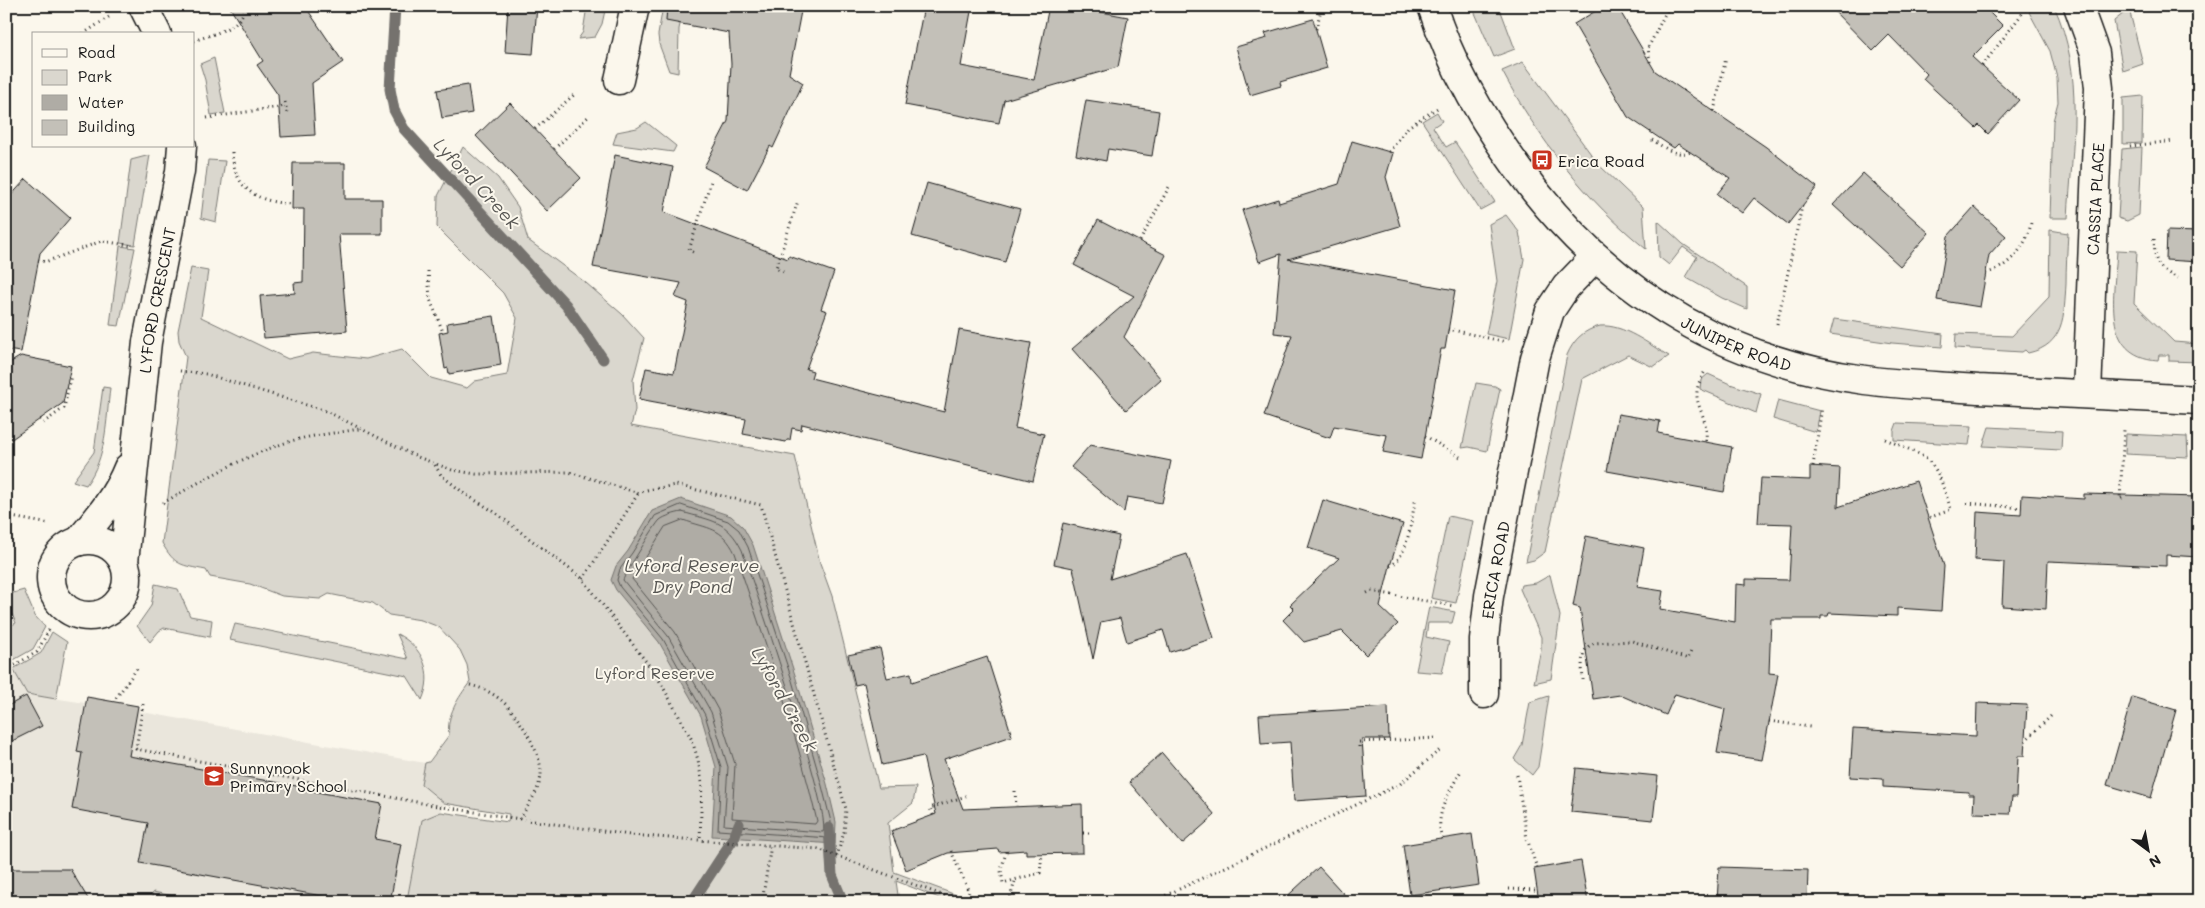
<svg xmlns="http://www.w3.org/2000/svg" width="2205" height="908" viewBox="0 0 2205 908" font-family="Mali,sans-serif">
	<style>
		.built { fill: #eae6dc }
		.green { fill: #dad7ce; stroke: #7b7a75 }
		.water { fill: #afaca5; stroke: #74726e }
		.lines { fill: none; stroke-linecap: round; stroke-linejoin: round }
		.shore { stroke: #575653; stroke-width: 1 }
		.stream { stroke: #74726e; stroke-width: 11 }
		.building { fill: #c3c0b8; stroke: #1c1c1c }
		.street-casing { stroke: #1c1c1c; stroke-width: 31 }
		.secondary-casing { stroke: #1c1c1c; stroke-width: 31 }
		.path { stroke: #1c1c1c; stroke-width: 3; stroke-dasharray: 1 4; stroke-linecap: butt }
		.street { stroke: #fbf7ec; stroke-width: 28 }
		.secondary { stroke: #fbf7ec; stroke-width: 28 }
		.labels { text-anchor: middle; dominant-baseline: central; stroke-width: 4; stroke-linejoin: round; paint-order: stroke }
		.poi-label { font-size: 16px; fill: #1c1c1c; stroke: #fbf7ec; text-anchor: start }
		.street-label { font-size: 16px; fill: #1c1c1c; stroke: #fbf7ec }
		.park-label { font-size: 16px; fill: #555451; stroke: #fbf7ec }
		.water-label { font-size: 18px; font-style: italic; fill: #575653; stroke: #fbf7ec }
	</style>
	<rect width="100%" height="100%" fill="#fbf7ec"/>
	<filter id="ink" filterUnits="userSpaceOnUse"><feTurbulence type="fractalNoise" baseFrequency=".02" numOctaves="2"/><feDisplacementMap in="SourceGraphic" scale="10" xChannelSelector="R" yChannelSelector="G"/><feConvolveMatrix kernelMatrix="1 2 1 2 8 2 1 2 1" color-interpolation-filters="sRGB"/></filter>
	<g filter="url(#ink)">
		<path class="built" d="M6,656L27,694L85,703L87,697L138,706L137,710L142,712L425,763L421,784L444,803L441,812L422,820L407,900L415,902H6Z"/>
		<path class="green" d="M587,6H606L602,24L595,37L578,39L583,32Z
			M663,6H684L679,29L678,73L669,71L659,44L658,35Z
			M1472,6H1499L1515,49L1494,57Z
			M2037,6H2054C2085,73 2072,147 2068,218H2050L2053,121L2058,102L2057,78L2050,51L2029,12Z
			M2129,9L2143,64L2123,71L2114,21Z
			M214,58L225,113L211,115L205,80L200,64Z
			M1523,62L1599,165L1643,207L1646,249C1586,200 1538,139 1502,71Z
			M2143,96L2142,143L2123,144V98Z
			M1437,112L1442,121L1433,127L1446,147L1455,142L1495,202L1480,210L1422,121Z
			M646,122L676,146L673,152L613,144L617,132L637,128Z
			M463,147L498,178L518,207L528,240L586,283L622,314L644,338L633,380L635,410L631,426L795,456L820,563L832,596L879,788L916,787L913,803L888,823L894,872L975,902H949L896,881L899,902H415L407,900L422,820L441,812L508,822L509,814L444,803L421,784L425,763L429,762L449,735C446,716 458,698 470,682L467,665L460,650L439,627L421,620L389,615L373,603L329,594L320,599L282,596L250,584L210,577L206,570C181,565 175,566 162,543L186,357L179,341L178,331L191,268L208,271L201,317L288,359L313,353L366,359L402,349L431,378L467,388L475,381L507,375L517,318L503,293L437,227L438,196Z
			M2142,147L2139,215L2127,221L2118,218L2122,149Z
			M150,155L135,245L120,243L131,160Z
			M208,160L225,161L216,222L201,218Z
			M1506,215L1519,232L1524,259L1509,339L1486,334L1497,281L1489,224Z
			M1658,221L1683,244L1747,287V309L1722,298L1685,277L1697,257L1683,247L1669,265L1659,257Z
			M2050,230L2068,233C2067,250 2066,267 2066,284C2064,315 2065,345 2028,353L2025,350L2022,352L1955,348L1956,334L2012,336L2049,297Z
			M120,246L135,248L119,326L110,325Z
			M2117,250L2137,251L2134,303L2174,342L2199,344V362L2169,361V355H2159L2158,360C2099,356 2115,292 2117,250Z
			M1834,319L1943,334L1942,347L1892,343L1830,334Z
			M1600,326C1624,324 1648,344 1669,356L1653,367L1628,355L1582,379L1545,552L1534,560L1526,562L1567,355C1574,339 1584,330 1600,326Z
			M1708,374L1730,384L1761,394L1756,413L1700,389L1701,380Z
			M1476,383L1495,386L1500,389L1487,451L1469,447L1462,448Z
			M103,387L110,388C106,421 107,457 86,485L73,481L94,452Z
			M1778,400L1820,411L1816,432L1773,419Z
			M1897,423L1972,426L1969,445L1894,440V431Z
			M1989,427L2062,431L2061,450L1983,446Z
			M2126,434L2187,437L2188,457L2125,454Z
			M1448,516L1473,521L1456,603L1431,598Z
			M1550,575L1560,616L1551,679L1534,683L1541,649V637L1520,589L1521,585L1536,583Z
			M155,584L178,589L190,616L212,620L210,637L164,628L159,631L150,642L137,626L151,606Z
			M24,590L35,616L45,627L33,649L10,662L6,656V628L16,623L6,601V595Z
			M1429,607L1455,612L1452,623H1428L1426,637L1449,642L1442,673L1416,671Z
			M235,624L408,659L397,634C423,647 434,673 422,700L407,676L230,640Z
			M52,632L67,642L56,699L27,694L13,669L41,653Z
			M1549,696L1538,767L1532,775L1514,759L1522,745L1530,702Z
			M153,892L206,902H151Z"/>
		<path class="water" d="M681,499L731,516L743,527L753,545L795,675L827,784L836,822L835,844L712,836L716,767L701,716L659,642L616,590L611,580L616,566L628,551L652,511Z"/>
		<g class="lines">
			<path class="shore" d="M681,505L728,521L739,530L748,547L791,677L822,786L831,822L829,838L718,830L721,767L705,715L663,639L620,587L617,580L620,569L632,553L655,516Z
				M682,512C712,521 727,520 742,550C754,586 832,812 823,832L724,825L728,767L711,712L668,636L623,580C625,574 656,523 660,520C665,516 676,513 682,512Z
				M683,520C709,529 722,527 735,553C765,641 796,730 817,821L815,824L732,818L735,764L718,710L675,632L632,579L665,527Z"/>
			<path class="stream" d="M395,6L390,89L394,110L404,129L566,305L603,359
				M829,828L832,875L843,902
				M692,902L734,838L739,824"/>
		</g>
		<path class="building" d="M229,6H305L343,62L312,83L315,135L281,137L278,95L257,65L263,61Z
			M508,6H537L533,54L505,52Z
			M667,6H802L789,74L803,83L773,148L770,146L747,190L704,167L728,121L731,64L729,33L666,21Z
			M924,6H972L961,66L1034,80L1049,6H1070L1128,17L1118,67L1004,100L999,123L905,105Z
			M1604,6H1617L1655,71L1766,147L1817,187L1788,224L1754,198L1742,213L1717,194L1730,178L1678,144L1674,148L1628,117L1574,24Z
			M1829,6H1983L2003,26L1972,57L2019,100L1988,134L1979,125L1976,128L1923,79L1927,74L1889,35L1873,51Z
			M1313,19L1327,68L1280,82L1281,86L1250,95L1236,47L1267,38L1265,33Z
			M468,85L472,113L442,118L437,90Z
			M1086,100L1159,111L1152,156L1108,149L1106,161L1076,155Z
			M510,103L581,178L547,211L476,136Z
			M1352,141L1393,153L1386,177L1400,226L1288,259L1455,290L1445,349H1441L1421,459L1383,452L1387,435L1334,426L1330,438L1264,416L1292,335L1274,333L1281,254L1259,262L1242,210L1278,199L1279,203L1339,184Z
			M615,155L673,167L664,212L788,259L789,256L834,272L821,309L827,311L806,369L813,371L811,378L944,412L959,330L1031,343L1015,428L1044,434L1033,481L802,424L801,430L792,428L790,440H787L786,442L743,434L746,419L639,399L646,368L674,373L688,302L675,297L681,283L593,267Z
			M293,163H345V199H382V234H339L347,331L264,338L260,296L295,293L294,283L303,282L304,209H292Z
			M1863,173L1929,233L1900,266L1833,205Z
			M26,179L70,218L40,253L21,352L6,350V201Z
			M927,183L1020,209L1005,262L912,236Z
			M1974,207L2006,236L1989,255L1980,307L1937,300L1948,236Z
			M1098,220L1166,255L1124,337L1161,379L1126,410L1072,349L1134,296L1074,265Z
			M2167,231L2199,232V262L2166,260Z
			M494,316L501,365L449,374L448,368L445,369L439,333L448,331L447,323Z
			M21,356L71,366L63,403L6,443V365Z
			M1618,414L1660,421L1658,433L1732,447L1724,492L1607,471Z
			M1090,445L1171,461L1162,503L1127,497L1124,512L1071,467Z
			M1810,466L1840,468L1838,507L1916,481L1944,566L1941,611L1897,608V616L1829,613L1828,616H1821V619H1771L1769,673L1778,674L1762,760L1717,753L1725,709L1675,694L1666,715L1620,695L1593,699L1580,608L1573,606L1586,536L1644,548L1637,587L1663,591L1660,609L1735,622L1736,584L1746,585V579L1789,580L1792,524L1758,523L1761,478L1810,480Z
			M2084,494L2199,497V557L2166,555V566L2048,561L2046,609L2002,606L2004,562L1975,560L1977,512L2021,515L2022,495L2084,499Z
			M1323,500L1403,524L1390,566L1380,607L1398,624L1366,655L1342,631L1304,642L1283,620L1294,609L1290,605L1339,558L1308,548Z
			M1063,523L1119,536L1110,579L1187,554L1214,638L1170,652L1163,630L1127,642L1120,618L1101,622L1093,659L1073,568L1054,564Z
			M880,648L887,678L911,673L912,682L987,657L1012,736L944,759L963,809L1082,804L1083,853L1026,854V850L999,852L998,849L948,853L906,870L891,831L936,814L923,756L882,765L864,683L855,685L848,655Z
			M26,696L42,726L6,744V707Z
			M87,697L138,706L129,756L302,787L301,789L382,804L375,839L401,844L390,902H355L140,863L148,823L72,809L82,753L77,752Z
			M2132,697L2176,710L2151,798L2107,785Z
			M1977,703L2027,705L2024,756H2018L2016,797H2012L2010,814L1973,813L1974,795H1969V792L1883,787V779L1850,777L1853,729L1976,736Z
			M1388,707L1389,739H1362L1366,796L1294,801L1290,742L1261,744L1259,715Z
			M1162,753L1215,815L1182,844L1129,782Z
			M1576,768L1658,776L1653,820L1571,812Z
			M1472,834L1479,885L1410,895L1403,845Z
			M1581,861L1588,902H1539L1534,869Z
			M1319,867L1351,902H1281Z
			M1719,867L1808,870L1807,902H1717Z
			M6,869H70L90,902H6Z"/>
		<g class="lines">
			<g class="street-casing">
				<g id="street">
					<path d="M143,6L157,34"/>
					<path d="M2078,6L2095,53L2099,88L2087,394"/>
					<path d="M619,80L635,6"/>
					<circle cx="89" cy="578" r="38"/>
					<path d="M79,541C98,518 117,496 128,468"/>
					<path id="s1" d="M124,562L147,342L180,171L182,146"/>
					<path id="s2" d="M1484,694V639L1489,596L1535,358L1550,311L1566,287L1595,257"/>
				</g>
			</g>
			<g class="secondary-casing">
				<g id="secondary">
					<path id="s3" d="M1432,6C1453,73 1492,136 1535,191C1619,297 1730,362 1865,380C1902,385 1940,386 1978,389C2051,393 2125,396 2199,400"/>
				</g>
			</g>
			<path class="path" d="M6,13L16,6
				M1316,29L1322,6
				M83,34L112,15
				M194,41C211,34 237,30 244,11
				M1650,62L1648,48L1669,6
				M1982,66L2028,6
				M285,102L287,113
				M1714,111L1726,58
				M207,118L286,106
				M535,129L575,94
				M1652,140C1664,147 1676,157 1691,152
				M2130,146L2174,141
				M554,149L589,116
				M232,152C234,190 258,202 292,204
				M1389,152L1408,127L1439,107
				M2154,239C2155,261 2155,268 2178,278
				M1140,241L1169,187
				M693,252L689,250L711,181
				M38,260L45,262L102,241L133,246
				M428,271L430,299L443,332
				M783,272L776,268L798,201
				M1986,273C2009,268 2028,245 2031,222
				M1777,324L1802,206
				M1448,329L1506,342
				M180,371L206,374L326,411L415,456L452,470L476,474L569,472L639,493L647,490L676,485L761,505L846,809L844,832L837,856
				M40,419L43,423L64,408L71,375
				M1425,436L1460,457
				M1885,439C1935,460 1934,458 1951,510L1928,518
				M1706,441C1709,407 1684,403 1706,370
				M435,465L441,475L465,494L493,511L583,579L657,676L692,740L698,760L702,782L700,840
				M1813,466L1822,407
				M2122,498L2120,499L2124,430
				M163,503C204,479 246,455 291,441C313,435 337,433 359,429
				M1967,503L2022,508
				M6,516L50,524
				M1390,566C1409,557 1411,517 1416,498
				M583,579L638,494
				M1367,593L1371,591L1454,606
				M6,670L37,652L50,628
				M1583,680C1582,666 1579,648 1595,643L1632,641L1688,659L1691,651
				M470,685C482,688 491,692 501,700C517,713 542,753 541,774C540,790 528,805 520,819
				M116,698L139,666
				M143,704L136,749L443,807L520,819L630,835L818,849L961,902
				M1769,721L1810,727
				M2025,741L2052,715
				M1359,747V742L1437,738
				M1517,775L1527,839L1537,868
				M1015,791L1016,806
				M933,815L930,808L966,796
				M1083,833H1090
				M1442,839C1434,813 1450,791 1462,769
				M951,851L969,892L965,902
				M1006,852L1001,871L1003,883L1040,873L1042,854
				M1509,889L1537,890
				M762,902L771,845
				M1009,902L1015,881
				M1152,902L1400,784L1442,748"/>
			<use href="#street" class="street"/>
			<use href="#secondary" class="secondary"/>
		</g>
	</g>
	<defs>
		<g id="bus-square" transform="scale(1.125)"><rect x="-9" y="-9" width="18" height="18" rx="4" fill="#c8321e" stroke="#fbf7ec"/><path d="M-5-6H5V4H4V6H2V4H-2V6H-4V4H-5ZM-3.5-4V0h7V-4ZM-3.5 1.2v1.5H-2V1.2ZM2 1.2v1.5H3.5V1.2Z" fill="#fff"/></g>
		<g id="school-square" transform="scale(1.125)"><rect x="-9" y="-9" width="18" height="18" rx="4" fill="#c8321e" stroke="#fbf7ec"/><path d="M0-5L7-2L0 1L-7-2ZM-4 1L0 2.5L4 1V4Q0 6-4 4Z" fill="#fff"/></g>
	</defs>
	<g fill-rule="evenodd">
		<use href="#bus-square" x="1542" y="160"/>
		<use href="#school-square" x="214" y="776"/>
	</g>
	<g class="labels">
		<g class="poi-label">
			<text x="1558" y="160">Erica Road</text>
			<text x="230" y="767">Sunnynook<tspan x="230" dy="18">Primary School</tspan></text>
		</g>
		<g class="street-label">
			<text transform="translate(2095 199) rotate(-87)">CASSIA PLACE</text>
			<text stroke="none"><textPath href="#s1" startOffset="264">LYFORD CRESCENT</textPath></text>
			<text stroke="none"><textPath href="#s3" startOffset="469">JUNIPER ROAD</textPath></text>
			<text stroke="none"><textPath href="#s2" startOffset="125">ERICA ROAD</textPath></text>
		</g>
		<g class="park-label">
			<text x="655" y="672">Lyford Reserve</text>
		</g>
		<g class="water-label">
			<text transform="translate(477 183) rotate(47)">Lyford Creek</text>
			<text x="692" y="565">Lyford Reserve<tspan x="692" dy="21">Dry Pond</tspan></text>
			<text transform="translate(785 699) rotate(61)">Lyford Creek</text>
		</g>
	</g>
	<rect width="2205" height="908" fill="none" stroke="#fbf7ec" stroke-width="25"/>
	<rect x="12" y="12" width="2180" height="883" fill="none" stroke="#1c1c1c" stroke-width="2" filter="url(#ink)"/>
	<rect x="32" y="32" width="162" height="115" fill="#fbf7ec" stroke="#a29f99"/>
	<rect x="42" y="49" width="25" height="8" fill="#fbf7ec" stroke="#a29f99"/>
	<text x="78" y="58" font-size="15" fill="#1c1c1c">Road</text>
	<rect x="42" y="70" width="25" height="15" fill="#dad7ce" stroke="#a29f99"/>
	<text x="78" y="82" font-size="15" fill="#1c1c1c">Park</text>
	<rect x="42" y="95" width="25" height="15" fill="#afaca5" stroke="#a29f99"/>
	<text x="78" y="108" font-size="15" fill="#1c1c1c">Water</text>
	<rect x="42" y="120" width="25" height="15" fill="#c3c0b8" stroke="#a29f99"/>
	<text x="78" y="132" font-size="15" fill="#1c1c1c">Building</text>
	<g transform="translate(2148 850) rotate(148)" stroke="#fbf7ec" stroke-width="4" paint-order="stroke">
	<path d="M0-4L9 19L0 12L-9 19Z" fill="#1c1c1c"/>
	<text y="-8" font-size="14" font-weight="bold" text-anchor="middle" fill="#1c1c1c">N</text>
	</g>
</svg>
